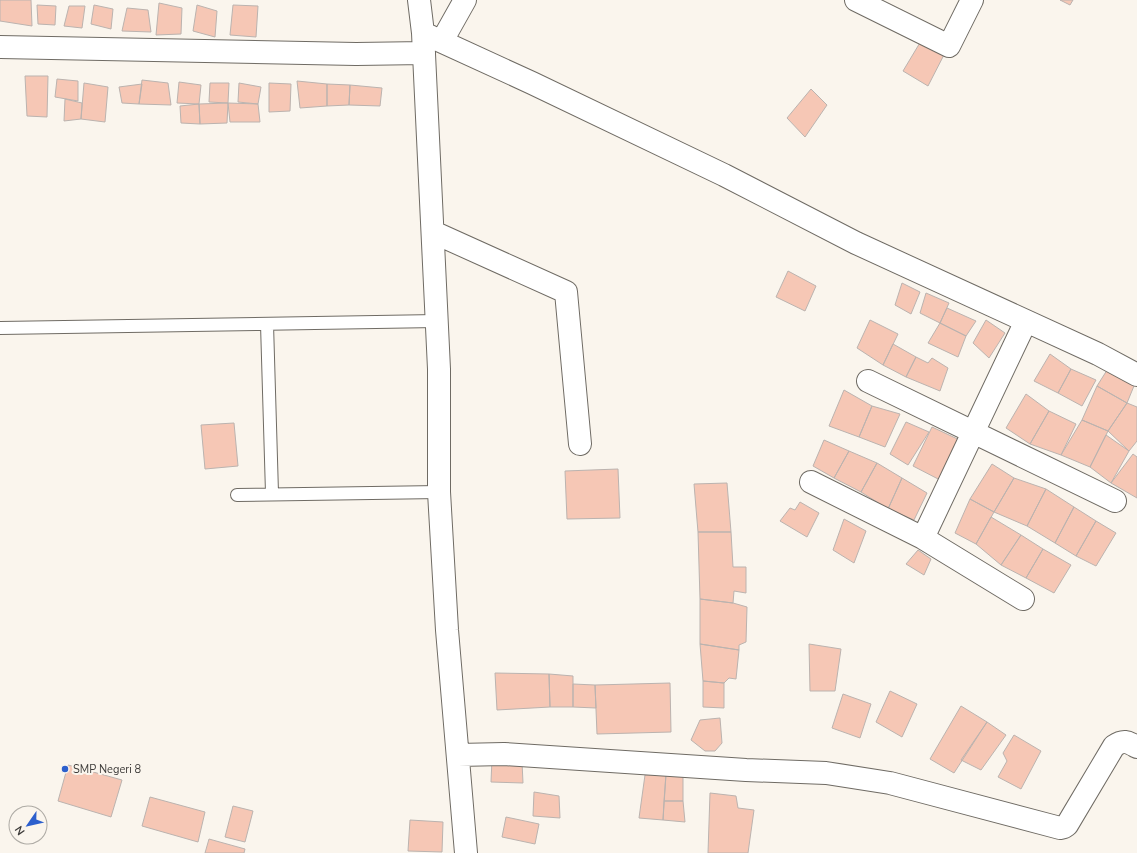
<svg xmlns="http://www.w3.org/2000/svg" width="1137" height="853" viewBox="0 0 1137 853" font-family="'Nunito Sans',sans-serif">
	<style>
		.building { fill: #f6c7b5; stroke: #bbb3af }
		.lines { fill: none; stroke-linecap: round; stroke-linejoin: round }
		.service-casing { stroke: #6f6b64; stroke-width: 14 }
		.minor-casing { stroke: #6f6b64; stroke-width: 24 }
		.service { stroke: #fff; stroke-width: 12 }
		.minor { stroke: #fff; stroke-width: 22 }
		.poi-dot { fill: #2c5fcd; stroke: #faf5ed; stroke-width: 1.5 }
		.labels { text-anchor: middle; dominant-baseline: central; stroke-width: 4; stroke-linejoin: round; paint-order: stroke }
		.poi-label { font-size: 11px; fill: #3d3b39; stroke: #faf5ed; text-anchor: start }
	</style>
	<rect width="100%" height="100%" fill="#faf5ed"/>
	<path class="building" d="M0,0H31L32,26L0,21Z
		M1060,0H1073L1070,5Z
		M159,3L182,8L181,34L156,35Z
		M37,5L56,6L55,25L38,24Z
		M94,5L113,9L111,29L91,24Z
		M197,5L217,11L215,37L193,31Z
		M233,5L258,6L256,37L230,35Z
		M69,6H85L82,28L64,26Z
		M127,8L148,10L151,32L122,31Z
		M924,36L948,47L928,86L903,71Z
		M25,76H48L47,117L27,116Z
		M57,79L78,81V101L55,97Z
		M142,80L168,83L171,105L139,104Z
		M297,81L327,84V106L300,108Z
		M179,82L201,85L199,104L177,103Z
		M84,83L108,87L105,122L81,119Z
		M210,83H229L228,103L209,102Z
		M239,83L261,87L258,104L238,102Z
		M269,83L291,84L290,111L269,112Z
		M142,84L139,104L122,103L119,87Z
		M327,84L350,85L349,105L327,106Z
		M350,85L382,88L380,106L349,105Z
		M811,89L827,105L805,137L787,118Z
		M65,99L82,103L81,119L64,121Z
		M228,103L258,104L260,122H230Z
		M228,103L227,123L200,124L199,104Z
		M199,104L200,124L181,123L180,106Z
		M788,271L816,286L805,311L776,297Z
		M902,283L920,292L911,314L895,305Z
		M926,293L949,303L940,323L920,313Z
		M947,308L976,321L966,336L940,323Z
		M870,320L898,334L883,365L857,348Z
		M986,320L1005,333L989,358L973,343Z
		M940,323L966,336L958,357L928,343Z
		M893,344L916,357L906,377L883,365Z
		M1050,354L1071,369L1058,393L1034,381Z
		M916,357L928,363L932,358L948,368L940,391L906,377Z
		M1109,367L1136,381L1127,403L1097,386Z
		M1071,369L1096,380L1082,406L1058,393Z
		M1097,386L1127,403L1108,431L1082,420Z
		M844,390L872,406L859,437L829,426Z
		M1026,394L1049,411L1030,444L1006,428Z
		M1127,403L1137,407V441L1129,451L1108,431Z
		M872,406L900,414L885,447L859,437Z
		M1049,411L1076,424L1061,455L1030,444Z
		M1082,420L1108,431L1090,467L1061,455Z
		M906,422L929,432L908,465L890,454Z
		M234,423L238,466L205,469L201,425Z
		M932,427L964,442L942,481L913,466Z
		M1106,435L1129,451L1111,483L1090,467Z
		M824,440L849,451L834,478L813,466Z
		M849,451L877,463L861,492L834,478Z
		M1133,454L1137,457V498L1111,483Z
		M877,463L902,478L888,509L861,492Z
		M992,464L1014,478L994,512L970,499Z
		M618,469L620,518L567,519L565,471Z
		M902,478L927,493L914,520L888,509Z
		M1014,478L1046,489L1027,526L994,512Z
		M727,483L731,532H698L694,484Z
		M1046,489L1074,507L1055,543L1027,526Z
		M970,499L994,512L976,544L955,533Z
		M800,502L819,513L807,537L780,521L790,508L795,510Z
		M1074,507L1096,521L1076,556L1055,543Z
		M991,517L1021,535L1001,565L976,544Z
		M844,519L866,531L854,563L833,550Z
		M1096,521L1116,533L1096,566L1076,556Z
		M698,532H731L733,567H746V593L734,591L733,603L700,599Z
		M1021,535L1043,549L1026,578L1001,565Z
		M1043,549L1071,565L1054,593L1026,578Z
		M918,550L931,559L924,575L906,564Z
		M700,599L733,603L747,607L746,642L739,645V650L700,644Z
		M700,644L739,650L736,679L729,678L724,683L703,681Z
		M809,644L841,649L835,691H810Z
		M495,673L549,674L550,707L497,710Z
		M549,674L573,676V707H550Z
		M703,681L724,683V708L703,707Z
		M670,683L671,732L597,734L595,685Z
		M573,684L595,685L596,708L573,707Z
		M890,691L917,704L902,737L876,722Z
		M843,694L871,704L860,738L832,728Z
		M961,706L987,722L954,773L930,759Z
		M720,718L722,743L715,751H705L691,740L700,720Z
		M987,722L1006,735L981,770L961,760Z
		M1014,735L1041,751L1021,789L998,777L1007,761L1003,753Z
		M492,759L522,762L523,783L491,782Z
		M68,765L122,780L111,817L58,801Z
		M666,774L663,820L639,818L645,775Z
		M666,774L683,776V801H664Z
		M534,792L559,796L560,818L533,816Z
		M710,793L736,796L738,808L754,810L748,853H708Z
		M150,797L205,812L198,842L142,826Z
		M664,801H683L685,822L663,820Z
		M233,806L253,811L245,842L225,837Z
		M506,817L539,824L535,844L502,837Z
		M410,820L443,822L442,852L408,851Z
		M209,839L245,849L244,853H205Z"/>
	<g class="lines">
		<g class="service-casing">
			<path id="service" d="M267,324L272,493
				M0,328L437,321
				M237,495L439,492"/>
		</g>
		<g class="minor-casing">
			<path id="minor" d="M419,0L423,33L439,369V492L447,630L466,853
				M856,0L949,46L972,0
				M423,33L532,83L724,175L856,243L1098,354L1137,375
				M442,41L465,0
				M0,47L356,54L424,53
				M433,232L566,292L580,444
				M868,381L1115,501
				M811,482L923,538L1023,599
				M923,538L1026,321
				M458,755L504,754L746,770L826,773L890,783L1060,828L1064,827L1067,825L1114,746C1124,739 1128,742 1137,747"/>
		</g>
		<use href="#service" class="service"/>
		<use href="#minor" class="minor"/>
	</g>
	<circle class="poi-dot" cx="65" cy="769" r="4"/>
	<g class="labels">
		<g class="poi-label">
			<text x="73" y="769">SMP Negeri 8</text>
		</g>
	</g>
	<g transform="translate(28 825) rotate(236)"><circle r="19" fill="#faf5ed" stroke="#aeaba5"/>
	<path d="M0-3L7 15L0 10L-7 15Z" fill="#2c5fcd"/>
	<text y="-6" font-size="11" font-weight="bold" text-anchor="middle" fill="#3d3b39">N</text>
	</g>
</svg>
